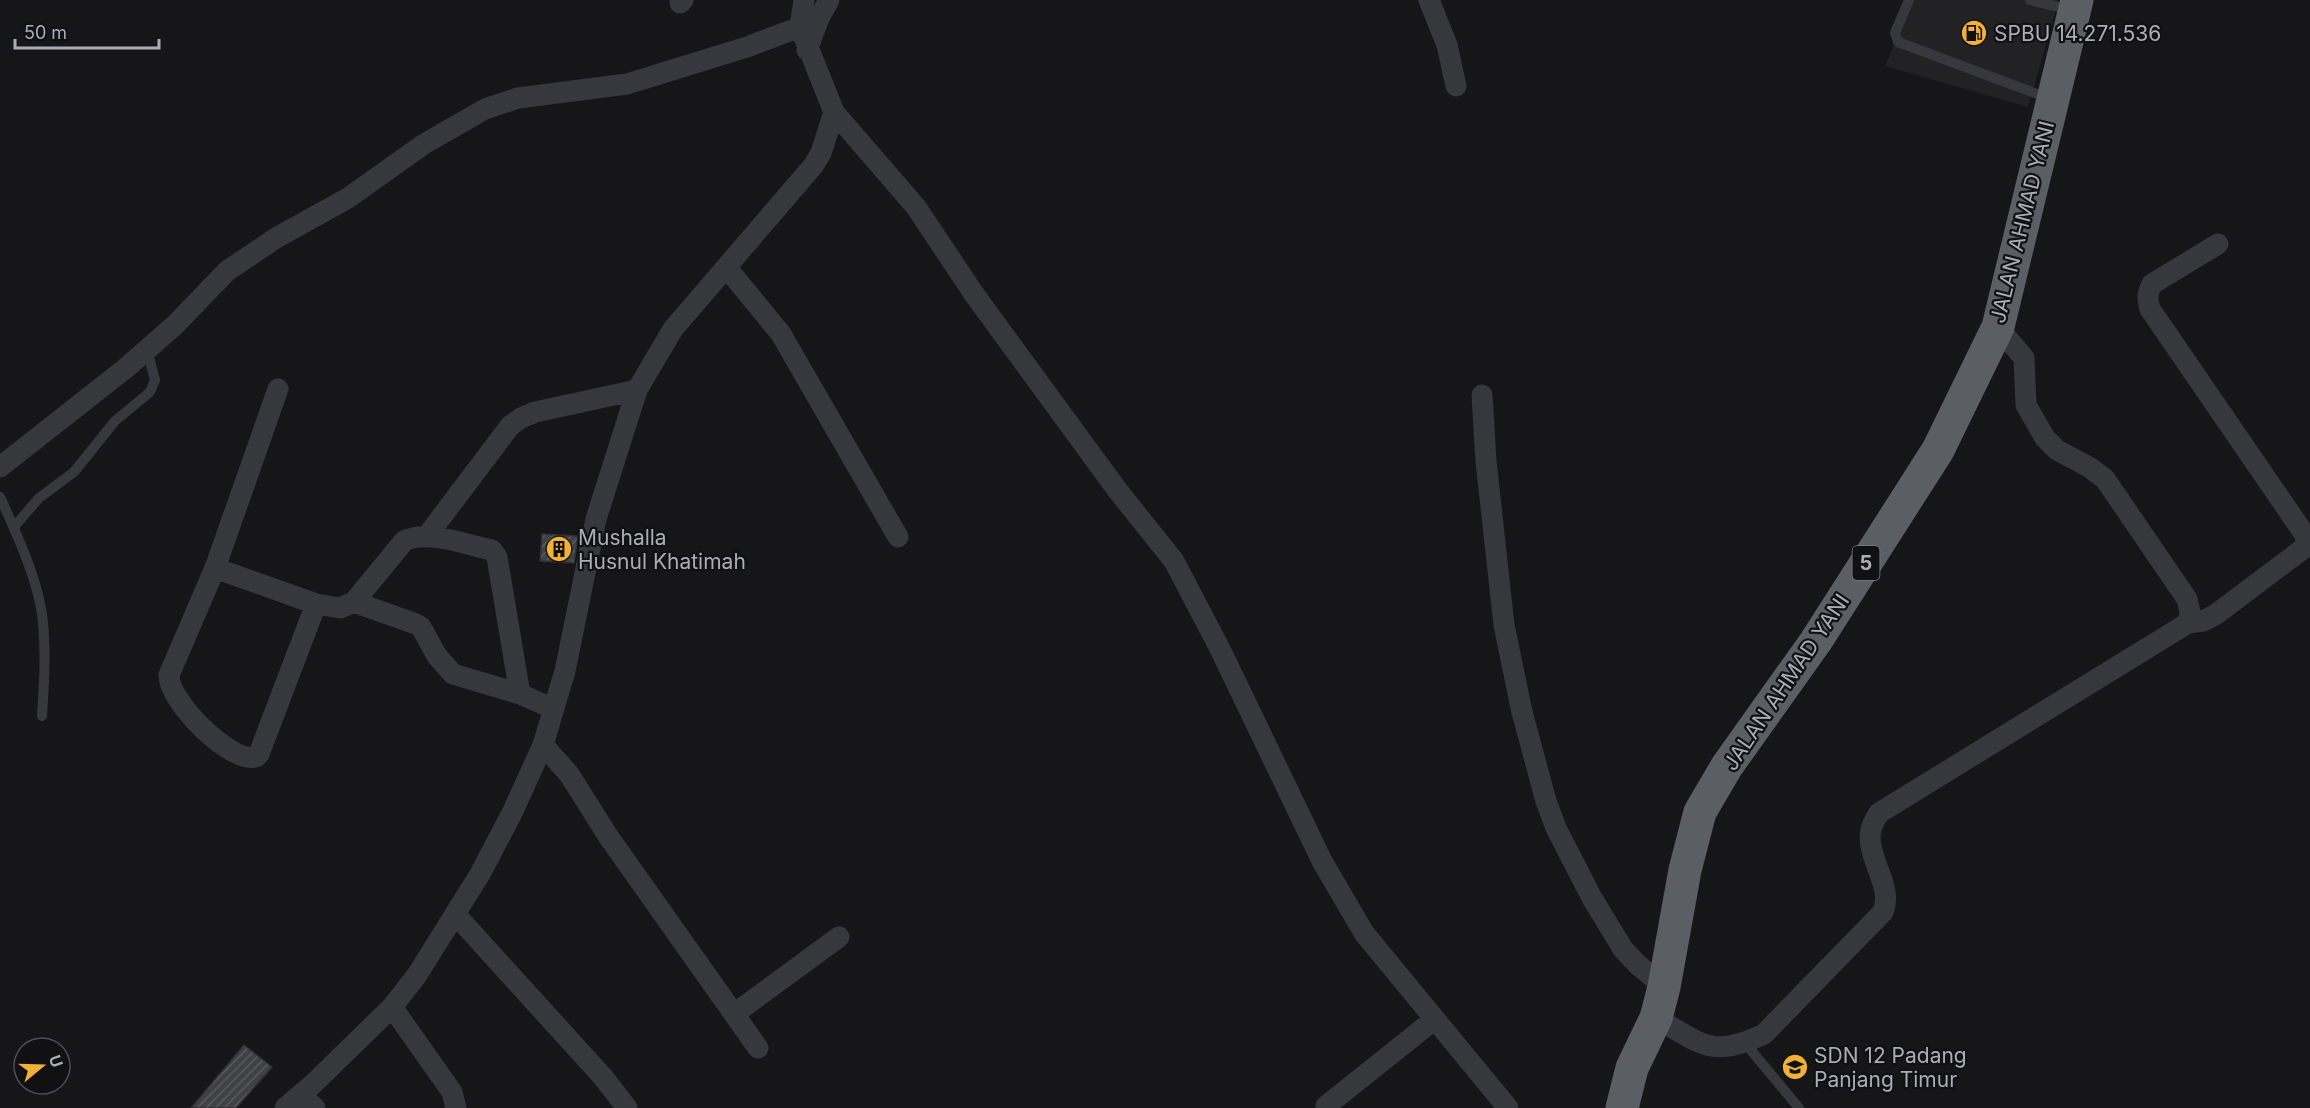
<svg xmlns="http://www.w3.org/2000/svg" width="2310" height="1108" viewBox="0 0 2310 1108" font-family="Inter,sans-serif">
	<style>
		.built { fill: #222225 }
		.building { fill: url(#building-hatch); stroke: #303034; stroke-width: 1.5 }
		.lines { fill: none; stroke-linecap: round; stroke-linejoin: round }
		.service { stroke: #37383d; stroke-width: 10 }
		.minor { stroke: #37383d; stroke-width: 21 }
		.trunk { stroke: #5b5e65; stroke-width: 33 }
		.labels { text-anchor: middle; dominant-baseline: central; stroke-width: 4.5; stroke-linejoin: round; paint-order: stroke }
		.shield { fill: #111113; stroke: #7b7e86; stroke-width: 1.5 }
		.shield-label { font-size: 20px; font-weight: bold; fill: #a8adb8 }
		.poi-label { font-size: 21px; fill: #a8adb8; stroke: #111113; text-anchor: start }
		.street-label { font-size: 21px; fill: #a8adb8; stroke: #111113 }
	</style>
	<defs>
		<pattern id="building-hatch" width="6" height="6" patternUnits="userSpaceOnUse" patternTransform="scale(1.5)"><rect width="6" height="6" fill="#404145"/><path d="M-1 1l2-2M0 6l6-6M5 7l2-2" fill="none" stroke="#595a5e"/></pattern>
	</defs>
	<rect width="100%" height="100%" fill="#161618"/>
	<path class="built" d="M1913,0H2059L2028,107L1885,66Z"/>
	<path class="building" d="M542,534L578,536L574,563L540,561Z
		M244,1045L272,1067L236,1108H191Z"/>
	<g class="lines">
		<path class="service" d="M1909,0L1895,33L1898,42L2048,98
			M2030,0L2071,10
			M0,497C16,532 40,584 43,623C46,654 44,685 42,716
			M14,527L39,498L74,472L115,421L150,392L155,380L147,350
			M1745,1043L1799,1108"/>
		<path class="minor" d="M804,0L800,27L834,112L916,207L974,294L1118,491L1174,561L1221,651L1322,861L1364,933L1508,1108
			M1429,0L1447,45L1456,86
			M680,3L683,0
			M807,50L819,18L829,0
			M727,268L781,334L898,537
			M278,389L215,568L169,675C168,701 231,764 256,757L259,754L316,604
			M1482,395L1486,461L1504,625L1522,712L1546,801L1556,828L1592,898L1623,949L1637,964L1664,987
			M0,467L126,368L175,325L227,271L276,238L348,198L424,144L485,109L518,98L627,84L747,47L800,27
			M427,536L510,426L521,418L535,412L637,390
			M215,568L316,604L340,608L354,602L416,624L421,627L437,656L453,674L520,694L554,709
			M354,602L404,541C426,529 467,545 492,550L497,557L520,694
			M2188,623L2203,621L2215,615L2304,548L2306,543L2305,535L2150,309C2147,299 2147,294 2152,284L2218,244
			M543,745L569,774L608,836L758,1048
			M455,914L603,1077L627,1108
			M392,1007L452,1092L456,1108
			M734,1014L839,937
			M1656,1018C1702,1044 1712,1059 1764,1034L1883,912C1894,885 1865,857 1871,830C1872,824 1876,818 1879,813L2188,623L2190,612L2187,599L2105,479L2089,467L2057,450L2045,438L2026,405L2024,358L1998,327
			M301,1094L315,1108
			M1326,1106L1435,1019
			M285,1108L313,1084L392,1007L417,975L480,874L512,813L543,745L565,671L596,519L637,390L673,329L813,166L821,153L834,112"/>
		<path class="trunk" d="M1622,1108L1632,1068L1656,1018L1664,987L1685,870L1700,812L1727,766L1816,641L1938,450L1998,327L2077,0"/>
	</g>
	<defs>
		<g id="fuel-disc" transform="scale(1.35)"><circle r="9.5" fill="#f2b134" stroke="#111113"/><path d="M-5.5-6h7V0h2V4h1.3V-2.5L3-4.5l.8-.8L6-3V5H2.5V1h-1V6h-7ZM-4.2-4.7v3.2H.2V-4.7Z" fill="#111"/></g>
		<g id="building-disc" transform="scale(1.35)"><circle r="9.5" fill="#f2b134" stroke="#111113"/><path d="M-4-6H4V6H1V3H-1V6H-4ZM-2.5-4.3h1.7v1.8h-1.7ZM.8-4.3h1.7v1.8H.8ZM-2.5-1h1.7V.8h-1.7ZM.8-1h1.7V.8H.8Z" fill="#111"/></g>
		<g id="school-disc" transform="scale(1.35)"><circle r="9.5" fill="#f2b134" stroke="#111113"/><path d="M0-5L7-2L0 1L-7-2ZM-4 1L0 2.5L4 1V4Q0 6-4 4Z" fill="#111"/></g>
	</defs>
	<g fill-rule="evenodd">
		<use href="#fuel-disc" x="1974" y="33"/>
		<use href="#building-disc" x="559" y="549"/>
		<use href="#school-disc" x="1795" y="1067"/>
	</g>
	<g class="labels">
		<rect class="shield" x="1852.5" y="546" width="27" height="34" rx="4.5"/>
		<g class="shield-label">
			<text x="1866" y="563">5</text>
		</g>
		<g class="poi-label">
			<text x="1994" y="33">SPBU 14.271.536</text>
			<text x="578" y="537">Mushalla<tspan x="578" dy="24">Husnul Khatimah</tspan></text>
			<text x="1814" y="1055">SDN 12 Padang<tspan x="1814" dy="24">Panjang Timur</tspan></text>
		</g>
		<g class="street-label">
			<text transform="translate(2022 222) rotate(-76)">JALAN AHMAD YANI</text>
			<text transform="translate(1786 682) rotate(-56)">JALAN AHMAD YANI</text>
		</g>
	</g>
	<g transform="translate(42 1066) rotate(71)"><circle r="28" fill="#111113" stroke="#4d4f55" stroke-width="1.5"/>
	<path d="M0-4.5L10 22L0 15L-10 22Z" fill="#f2b134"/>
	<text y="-9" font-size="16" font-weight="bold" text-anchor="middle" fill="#a8adb8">U</text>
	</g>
	<path d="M15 39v9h144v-9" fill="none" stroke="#a8adb8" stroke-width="3"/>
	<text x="24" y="39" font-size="18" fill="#a8adb8" stroke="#111113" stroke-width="4.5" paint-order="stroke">50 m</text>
</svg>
